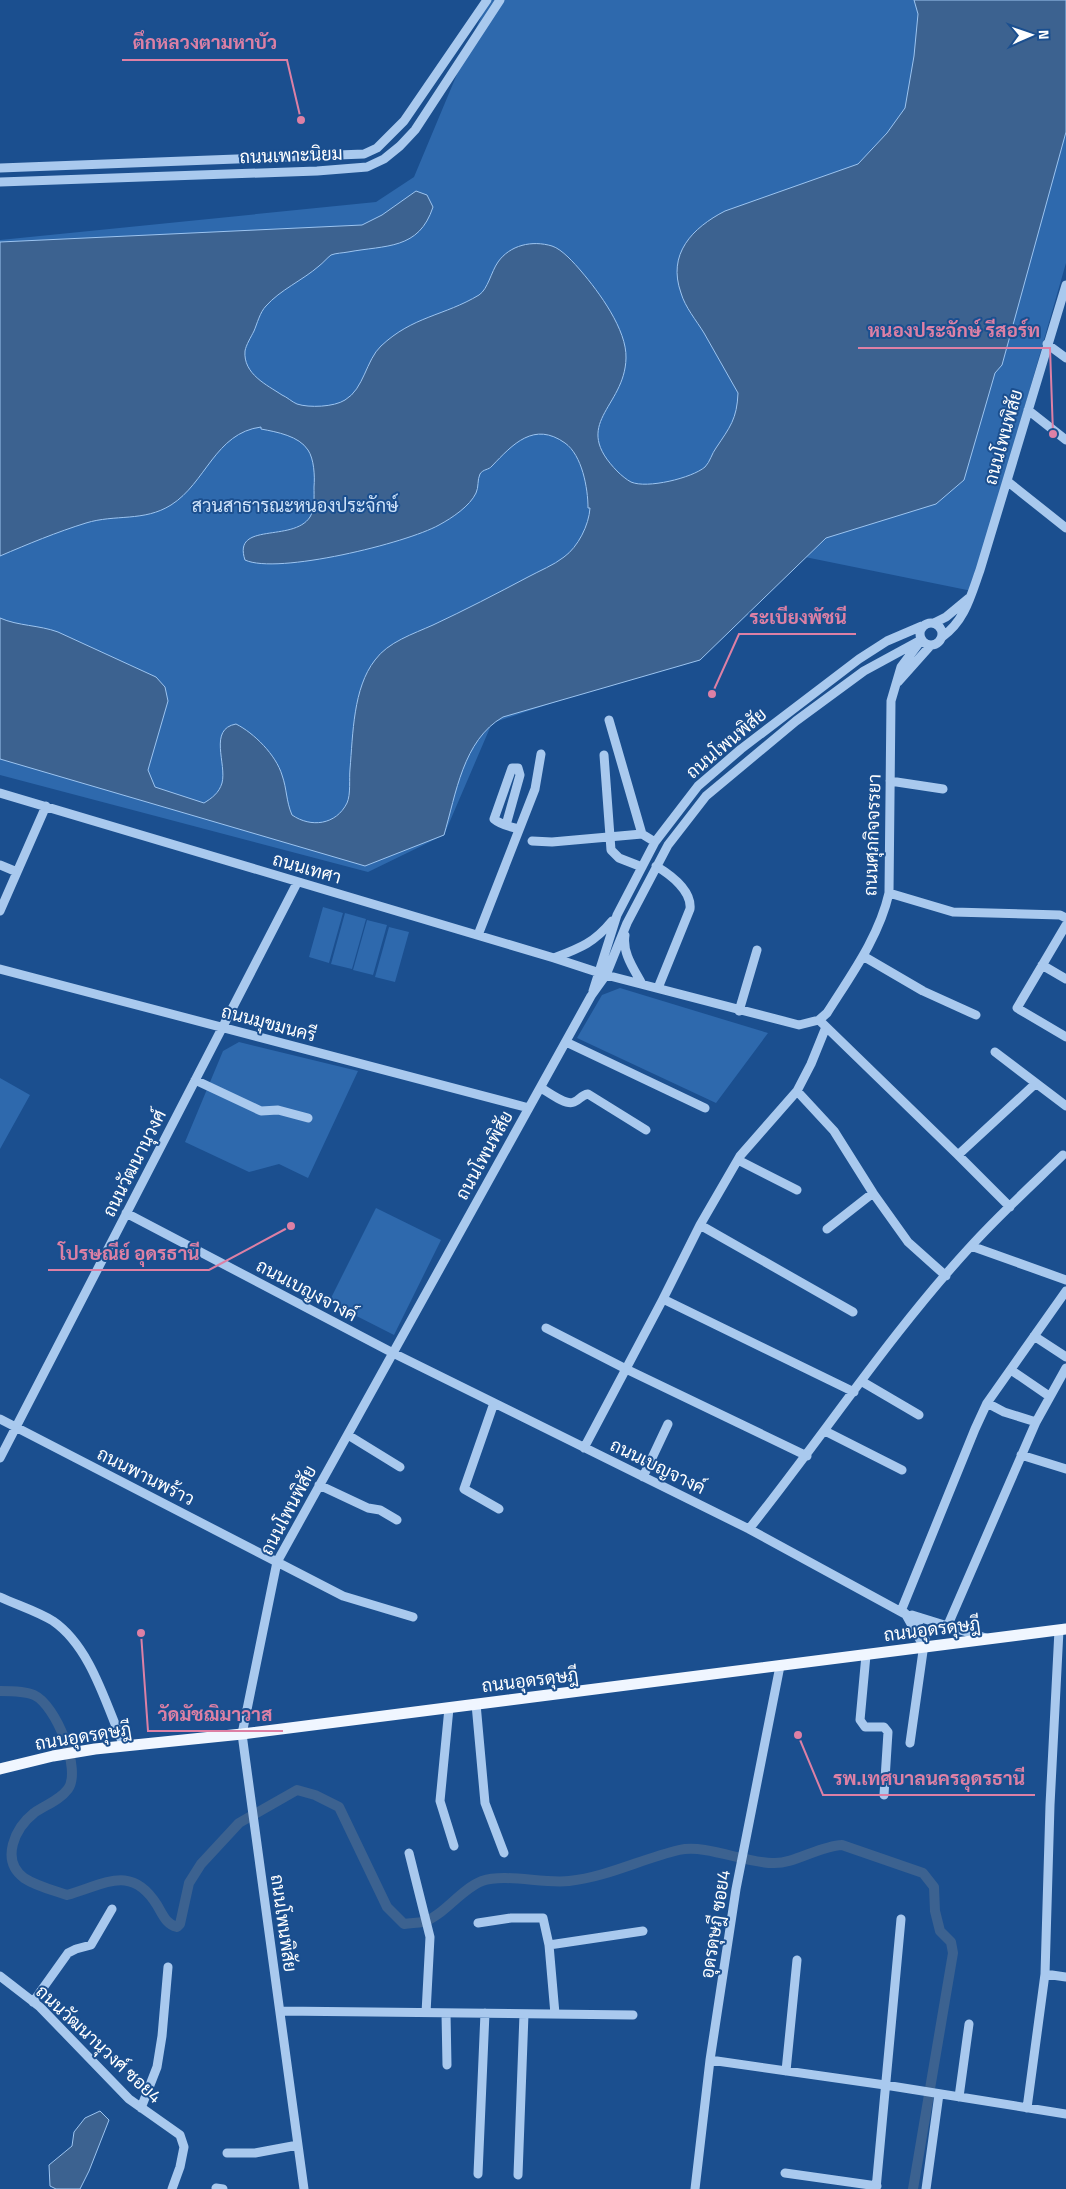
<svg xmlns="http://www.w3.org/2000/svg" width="1066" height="2189" viewBox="0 0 1066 2189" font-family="'Titillium Web',Sarabun,sans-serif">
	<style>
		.green { fill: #2e69ad }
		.water { fill: #3c6290; stroke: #9cc4f0 }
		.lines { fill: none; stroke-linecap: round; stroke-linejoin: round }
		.canal { stroke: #3c6290; stroke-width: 10 }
		.minor { stroke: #a9c9ee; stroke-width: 9 }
		.major { stroke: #f0f6ff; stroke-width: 11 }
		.labels { text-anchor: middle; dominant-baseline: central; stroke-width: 4; stroke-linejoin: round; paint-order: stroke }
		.street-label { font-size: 18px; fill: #fff; stroke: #1b4f8f }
		.park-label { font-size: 18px; fill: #cfe3fa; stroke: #1b4f8f }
		.leader { fill: none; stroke: #dd80a5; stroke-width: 2 }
		.callout-dot { fill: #dd80a5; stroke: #1b4f8f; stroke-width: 2 }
		.callout-label { font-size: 19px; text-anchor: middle; font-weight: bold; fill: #dd80a5; stroke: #1b4f8f; stroke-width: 4; stroke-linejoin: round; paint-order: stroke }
	</style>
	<rect width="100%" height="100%" fill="#1b4f8f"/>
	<path class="green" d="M488,0H1066V263L972,591L805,557L709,651L492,723L444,835L368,872L0,775V240L376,202L414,177Z
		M323,907L343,913L329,963L309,957Z
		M345,913L366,919L352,969L331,964Z
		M367,920L387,925L373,975L353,970Z
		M389,927L409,932L395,982L375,977Z
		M620,988L768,1033L716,1103L577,1038L602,995Z
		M239,1042L358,1071L308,1178L279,1164L249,1172L185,1142L223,1051Z
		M0,1078L30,1095L0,1149Z
		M376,1208L441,1240L394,1335L329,1302Z"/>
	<path class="water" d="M914,0H1066V132L1002,365L995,373L964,480L936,504L826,538L700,660L503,717C463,740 456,794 444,835L365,866L0,759V618C18,626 39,625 58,632L156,677L165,687L168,701L148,770L155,787L204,803C212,798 219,793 222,783C227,764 208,729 236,724C254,733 276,755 282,775C287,789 286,801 292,815C311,828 336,825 347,803C351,794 349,779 350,769C353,734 353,688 375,660C388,642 413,634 433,625C465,610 496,594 528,577C539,571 554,565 564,557C578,547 589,525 590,508H588C588,488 582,455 565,443C534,421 513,444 492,466C489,470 483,469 480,474C477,480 479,487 476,493C470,506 452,518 439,525C407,543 277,575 245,560C232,521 293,543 310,517C315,509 314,496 314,487C315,476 314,459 308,450C299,436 277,432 261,429V427C215,433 206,483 171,505C144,522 115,514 86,523C57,532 28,544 0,556V242L362,225L382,215L416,191L427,195L433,207C419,250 386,245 348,252C343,253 336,253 331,255C327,258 323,263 319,266C303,280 280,290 266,306C260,312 257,324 254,331C251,337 246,345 245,351C243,374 267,385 282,395C287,397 292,402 297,404C309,408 334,407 345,400C364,389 366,360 381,346C413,316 444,316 479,295C488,289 491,272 498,262C510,245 532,240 552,246C562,249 575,264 581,271C599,292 627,330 626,358C625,408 569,423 618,472C621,475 627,480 631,482C647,489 692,478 705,467C710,462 712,453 716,448C730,427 737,419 738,393C727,373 715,353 704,333C696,320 685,307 681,293C667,254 692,228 725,211L858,164L887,133L905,108L914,56L918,14Z
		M100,2111L109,2120L89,2171L80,2189H56L50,2186L49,2165L72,2146L74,2132L85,2118Z"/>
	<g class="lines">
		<path class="canal" d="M0,1691C10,1691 25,1691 34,1695C56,1705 82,1770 68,1789C59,1801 45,1805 34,1813C15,1828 0,1860 24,1878C36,1886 52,1890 67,1895C104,1885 131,1863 157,1905C163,1915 166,1924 177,1927L180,1924L189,1883L201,1864L239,1823L297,1790L315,1795L339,1807L387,1907L404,1924C410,1923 417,1923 423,1922C442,1917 461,1889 482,1881C505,1873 543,1884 569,1881C607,1877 641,1859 679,1850C707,1844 744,1863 773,1863C794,1864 819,1846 842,1845L923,1873L934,1887L935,1911L940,1931L951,1942L953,1953L913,2189"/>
		<path class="minor" d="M0,168L364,154L377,148L404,121L487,0
			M0,182L317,171L367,167L384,159L400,146L415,130L500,0
			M1047,344L1066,358
			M1028,410L1066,440
			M1007,481L1066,528
			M920 634a11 11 0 1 1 22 0a11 11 0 1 1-22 0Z
			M934,623L946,617L969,598
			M942,637C965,621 971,595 980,570L1066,285
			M898,682L931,645
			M609,720L642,834L655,842
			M604,755L611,850L619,858L642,867
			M890,781L943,789
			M0,793L554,958L606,975L799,1025L819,1020L827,1013C851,975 879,937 889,893L891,701L901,667L919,643
			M506,825L520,775L518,768H512L494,819C501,825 511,827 519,829
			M532,841L552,842L642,834
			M0,865L17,872
			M656,866C671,875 692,891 690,909L658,988
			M889,893L953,912L1060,915L1066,918
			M0,911L46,806
			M1066,925L1017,1008L1066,1037
			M478,935L535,789L541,754
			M625,935C622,953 634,969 642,984
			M863,956L923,991L976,1015
			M554,958C580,948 594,943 612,921
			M1042,965L1066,979
			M0,969L529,1108
			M593,991L617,915L655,842L698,786L741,749L859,659L887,641L922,626
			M739,1011L757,950
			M819,1020L958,1155
			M566,1042L705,1108
			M995,1052L1066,1106
			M195,1080L261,1111L278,1110L308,1118
			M541,1088C548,1092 566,1106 574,1102C580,1100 581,1095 588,1094L646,1130
			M797,1091L811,1064L826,1027
			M738,1160L797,1190
			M1010,1207L958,1155L1035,1084
			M126,1213L393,1353L749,1529L916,1620L925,1637L910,1743
			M700,1225L853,1312
			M827,1229L873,1193
			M971,1246L1066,1280
			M663,1299L854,1392
			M546,1328L626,1369L807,1456
			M1034,1336L1066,1357
			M1011,1370L1049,1396
			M861,1381L919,1415
			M494,1403L464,1489L499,1509
			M987,1403L1004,1412L1036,1422
			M0,1419L343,1596L413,1617
			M825,1431L902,1470
			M348,1435L400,1467
			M584,1448L663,1299L700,1225L740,1156L797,1091L834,1131L873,1193L908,1242L946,1276
			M1021,1455L1066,1469
			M0,1458L297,883
			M643,1477L668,1424
			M319,1485L368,1508L380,1510L397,1520
			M749,1529C824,1435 890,1334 971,1246C1000,1214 1032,1185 1063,1155
			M0,1597C17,1605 37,1611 53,1621C91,1647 106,1705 124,1746
			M901,1611L975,1429L987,1403L1066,1291
			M905,1613L924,1647
			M912,1615L986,1638
			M947,1627L1036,1422L1066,1368
			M1059,1630L1050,1805L1045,1974L1066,1977
			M866,1655L860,1720L865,1727H884L888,1732L884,1795
			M476,1704L485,1803L504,1853
			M449,1708L440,1801L454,1846
			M409,1853L430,1937L426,2013
			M478,1923L511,1918H543L549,1945
			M0,1976L40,2007L129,2099L180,2135L184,2147L180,2167L172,2189
			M33,2002L68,1953L76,1949L91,1945L112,1909
			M280,2011L633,2015
			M446,2013L447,2065
			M555,2014L549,1945L643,1931
			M710,2060L885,2085L1066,2114
			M786,2071L797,1960
			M959,2097L969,2024
			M141,2108L157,2067L162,2036L168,1967
			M1027,2108L1045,1974
			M227,2153H255L298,2145
			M785,2173L877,2186
			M478,2174L485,2013
			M518,2175L524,2014
			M216,2188L223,2189
			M304,2189L242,1734L277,1562L591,996L606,975L627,923L668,845L706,796L796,721L864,671L921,640
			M695,2189L710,2060L736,1889L780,1666
			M876,2189L901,1919
			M926,2189L939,2094"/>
		<path class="major" d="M0,1769L53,1756L95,1749L242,1734L1066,1629"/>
	</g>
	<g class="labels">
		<g class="street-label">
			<text transform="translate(291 155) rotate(-2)">ถนนเพาะนิยม</text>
			<text transform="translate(1003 437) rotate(-74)">ถนนโพนพิสัย</text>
			<text transform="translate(726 743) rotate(-40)">ถนนโพนพิสัย</text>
			<text transform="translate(872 835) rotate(-88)">ถนนศุภกิจจรรยา</text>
			<text transform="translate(307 868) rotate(16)">ถนนเทศา</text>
			<text transform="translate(269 1023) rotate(15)">ถนนมุขมนครี</text>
			<text transform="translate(484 1155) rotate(-61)">ถนนโพนพิสัย</text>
			<text transform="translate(134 1163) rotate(-63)">ถนนวัฒนานุวงศ์</text>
			<text transform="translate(307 1290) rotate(28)">ถนนเบญงจางค์</text>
			<text transform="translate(658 1466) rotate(26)">ถนนเบญจางค์</text>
			<text transform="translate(146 1476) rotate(27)">ถนนพานพร้าว</text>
			<text transform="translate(288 1510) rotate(-62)">ถนนโพนพิสัย</text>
			<text transform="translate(932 1629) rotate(-7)">ถนนอุดรดุษฎี</text>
			<text transform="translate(530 1680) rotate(-7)">ถนนอุดรดุษฎี</text>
			<text transform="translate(83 1736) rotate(-9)">ถนนอุดรดุษฎี</text>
			<text transform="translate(284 1923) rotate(82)">ถนนโพนพิสัย</text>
			<text transform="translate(715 1924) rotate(-81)">อุดรดุษฎี ซอย4</text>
			<text transform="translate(99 2044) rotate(43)">ถนนวัฒนานุวงศ์ ซอย4</text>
		</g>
		<g class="park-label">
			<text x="295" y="505">สวนสาธารณะหนองประจักษ์</text>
		</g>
	</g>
	<path class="leader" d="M301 120L287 60H122M1053 434L1050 348H858M712 694L739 634H856M291 1226L209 1270H48M141 1633L148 1731H283M798 1735L823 1795H1035"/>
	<g class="callout-dot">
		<circle cx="301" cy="120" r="5"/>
		<circle cx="1053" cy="434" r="5"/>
		<circle cx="712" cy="694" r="5"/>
		<circle cx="291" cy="1226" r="5"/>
		<circle cx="141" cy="1633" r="5"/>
		<circle cx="798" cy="1735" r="5"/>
	</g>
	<g class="callout-label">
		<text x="205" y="49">ตึกหลวงตามหาบัว</text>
		<text x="954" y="337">หนองประจักษ์ รีสอร์ท</text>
		<text x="798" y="624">ระเบียงพัชนี</text>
		<text x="129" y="1260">โปรษณีย์ อุดรธานี</text>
		<text x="215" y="1721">วัดมัชฌิมาวาส</text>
		<text x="929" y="1785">รพ.เทศบาลนครอุดรธานี</text>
	</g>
	<g transform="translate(1031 35) rotate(88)" stroke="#1b4f8f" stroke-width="4" paint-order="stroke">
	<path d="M0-4L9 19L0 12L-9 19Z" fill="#ffffff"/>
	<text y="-8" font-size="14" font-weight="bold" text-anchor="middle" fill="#ffffff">N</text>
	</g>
</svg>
